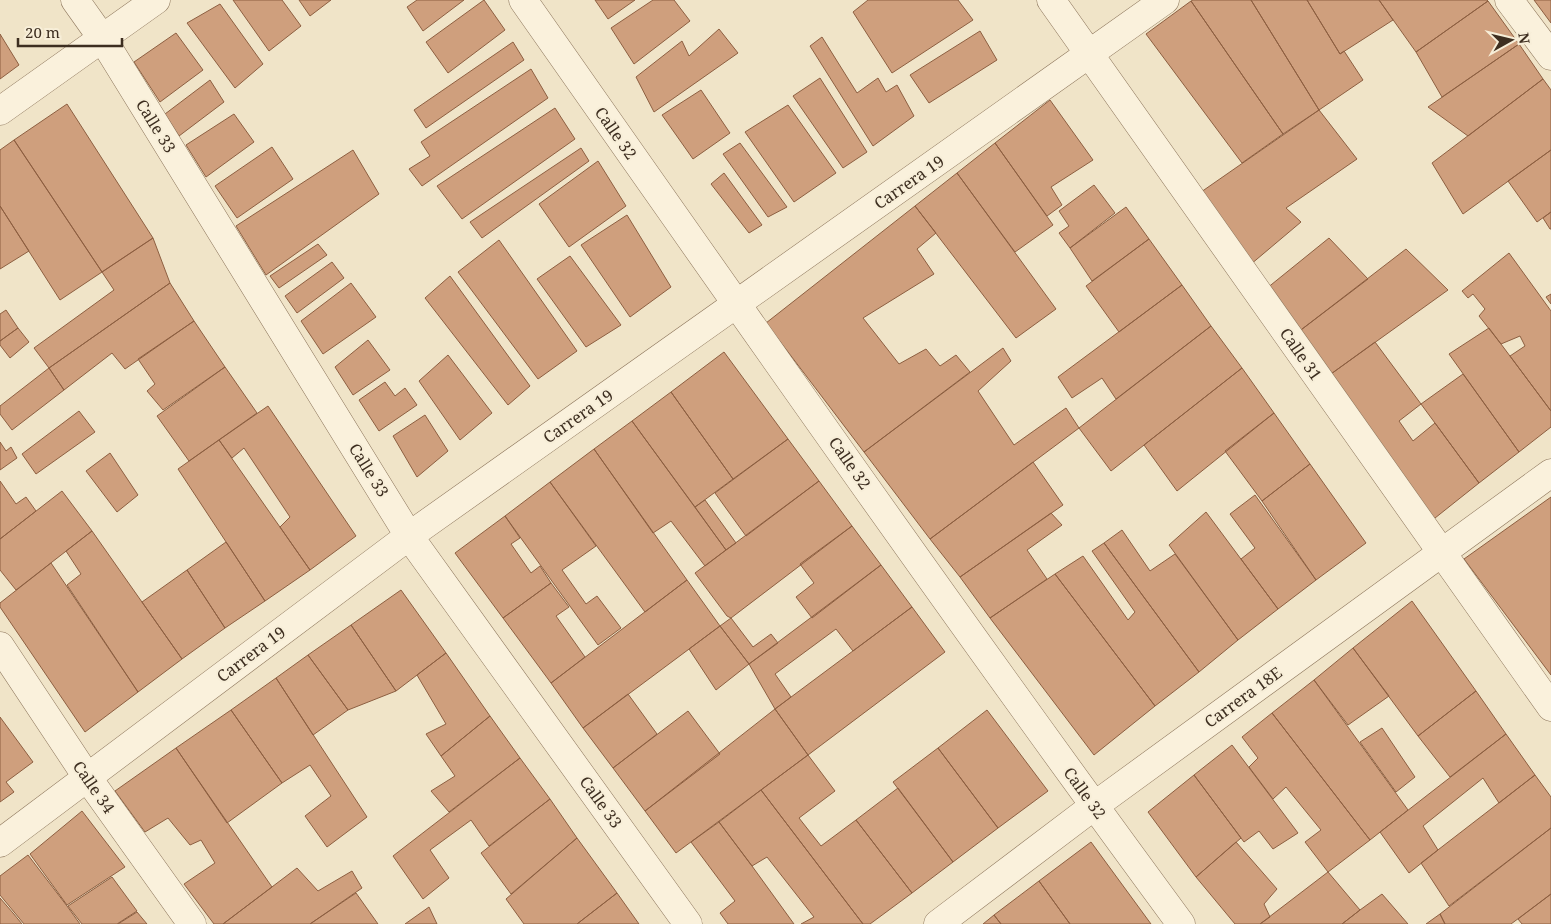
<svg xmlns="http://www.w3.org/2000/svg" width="1551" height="924" viewBox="0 0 1551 924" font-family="'Noto Serif',serif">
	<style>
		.building { fill: #cf9f7d; stroke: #8d5f41 }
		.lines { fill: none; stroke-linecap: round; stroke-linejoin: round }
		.minor-casing { stroke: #8d765c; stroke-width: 29 }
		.minor { stroke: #faf1dc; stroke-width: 28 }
		.labels { text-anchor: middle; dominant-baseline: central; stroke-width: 4; stroke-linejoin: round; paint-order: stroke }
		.street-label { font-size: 16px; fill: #3d2e20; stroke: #f7eed8 }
	</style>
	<rect width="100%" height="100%" fill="#f0e4c8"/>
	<path class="building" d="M233,0H282L301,26L269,51Z
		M299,0H331L310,16Z
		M417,0H464L423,31L407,7Z
		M484,0L505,30L448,73L426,42Z
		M595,0H635L608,19Z
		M653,0H674L690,21L634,64L611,28Z
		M868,0H958L973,20L892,73L853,12Z
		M1193,0H1251L1319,110L1283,134L1191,1Z
		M1251,0H1307L1340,54L1344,51L1363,80L1319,110Z
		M1307,0H1379L1393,20L1340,54Z
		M1379,0H1487L1488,1L1416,52Z
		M1534,0H1551V23Z
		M1191,1L1283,134L1242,163L1146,34Z
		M1488,1L1519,44L1442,97L1416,52Z
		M220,4L263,64L235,88L187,23Z
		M719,29L738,53L654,112L636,77L682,41L689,56Z
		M980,31L997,60L929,103L910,75Z
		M176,33L203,70L160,102L134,62Z
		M0,34L19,65L0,79Z
		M822,37L857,93L878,78L886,92L897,85L914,116L873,146L810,46Z
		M513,42L524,60L426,128L414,110Z
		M1519,44L1543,79L1468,136L1428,107Z
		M531,69L548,98L422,186L409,169L430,156L421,142Z
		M820,78L867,152L843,168L793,96Z
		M1543,79L1551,90V150L1463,214L1432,163Z
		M210,80L224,102L179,136L165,114Z
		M701,90L730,133L693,159L662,115Z
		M1050,100L1093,160L1051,187L1062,205L1047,216L995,143Z
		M67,104L153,238L102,272L14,140Z
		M788,105L836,173L794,202L745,132Z
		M555,108L575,139L462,219L437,186Z
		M1319,110L1357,159L1286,208L1301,222L1244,270L1191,199Z
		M234,114L254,142L206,177L186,145Z
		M14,140L102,272L60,300L0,206V150Z
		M740,143L787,207L768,217L723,154Z
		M995,143L1053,225L1015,252L957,173Z
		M272,147L293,179L237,218L215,186Z
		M581,148L589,161L482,238L470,222Z
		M353,150L379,194L266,275L236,226Z
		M1551,150V212L1537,222L1508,181Z
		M598,161L626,206L569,247L539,204Z
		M724,173L762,225L749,233L711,184Z
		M957,173L1056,309L1016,338L915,206Z
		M1094,185L1115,213L1070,248L1059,233L1069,226L1059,211Z
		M0,206L29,251L0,269Z
		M915,206L936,233L917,249L934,274L863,318L899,364L926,349L940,366L956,355L970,372L864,452L766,323Z
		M1126,207L1149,239L1092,281L1070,248Z
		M1551,212V229H1550L1543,218Z
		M627,215L671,287L630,317L581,245Z
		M153,238L170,283L49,368L34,348L114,290L102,272Z
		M1329,238L1368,279L1293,336L1261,293Z
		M1149,239L1182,285L1119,332L1086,286Z
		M499,240L577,351L538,379L458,272Z
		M318,244L327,255L279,288L270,276Z
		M1406,249L1448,290L1324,379L1293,336Z
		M1509,253L1551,311V411L1510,356L1525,346L1520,336L1501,344L1479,316L1485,309L1473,294L1468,298L1462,291Z
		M570,256L621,325L586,347L537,279Z
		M332,262L344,278L297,313L285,296Z
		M450,276L530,386L508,405L425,298Z
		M170,283L194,321L125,369L112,353L64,390L49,368Z
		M351,283L376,317L323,354L301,321Z
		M1182,285L1211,326L1116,399L1102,378L1072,398L1058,377Z
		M1551,294V304L1546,297Z
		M6,310L18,328L0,341V314Z
		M194,321L225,367L163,410L147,391L155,384L138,359Z
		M1211,326L1242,368L1111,471L1079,428Z
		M18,328L29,342L10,358L0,345V341Z
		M1489,328L1551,411V427L1519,452L1449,354Z
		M368,340L390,370L353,395L335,367Z
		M1375,342L1421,404L1399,421L1413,441L1435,423L1479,483L1430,522L1324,379Z
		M1003,348L1011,361L978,391L1014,445L1066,408L1079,428L930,539L864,452Z
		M724,352L788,439L733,479L671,392Z
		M448,355L492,413L460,440L419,381Z
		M225,367L257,413L189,461L157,416Z
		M49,368L64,390L12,430L0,414V406Z
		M1242,368L1274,413L1177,491L1144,445Z
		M1463,374L1519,452L1479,483L1421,404Z
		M385,382L395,396L405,388L417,405L379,431L359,400Z
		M671,392L733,479L695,507L632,421Z
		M268,406L356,536L310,570L280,527L290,517L244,448L232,458L219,440Z
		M79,411L95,432L36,474L22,454Z
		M1274,413L1310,464L1262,501L1225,451Z
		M425,415L448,451L417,477L393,436Z
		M632,421L726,550L705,566L671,521L653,533L594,449Z
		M788,439L819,481L746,536L715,493Z
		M219,440L310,570L265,601L178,469Z
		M0,442L6,451L11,447L17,458L0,470Z
		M594,449L687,580L645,612L550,482Z
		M110,453L138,495L117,512L86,471Z
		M1033,462L1063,505L960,577L930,539Z
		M1310,464L1366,543L1316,580L1262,501Z
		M0,481L16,504L26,497L36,511L0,539Z
		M819,481L852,526L731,618L727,616L695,573Z
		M550,482L596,546L562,570L586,604L597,596L621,628L598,645L505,516Z
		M62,491L92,531L16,590L0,570V539Z
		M1255,495L1316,580L1278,609L1241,559L1255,548L1230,514Z
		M1551,497V675L1464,559Z
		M705,500L736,543L726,550L695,507Z
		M1206,512L1278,609L1238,640L1169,545Z
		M1051,513L1062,525L1027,550L1047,579L990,618L960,577Z
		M505,516L520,538L511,544L531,573L540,566L551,583L503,618L455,553Z
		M852,526L881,565L812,618L796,597L814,583L800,564Z
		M1122,530L1150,571L1175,554L1238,640L1199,672L1104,543Z
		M92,531L182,659L138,692L67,585L81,574L66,551Z
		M226,542L265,601L225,628L187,570Z
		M1104,543L1199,672L1155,706L1055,574L1083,556L1128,620L1135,612L1092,551Z
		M51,563L138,692L85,732L0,607V603Z
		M881,565L912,607L853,651L836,629L775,674L791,697L775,709L749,664Z
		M187,570L225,628L182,659L142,602Z
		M1055,574L1155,706L1094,755L990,618Z
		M687,580L720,626L583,728L551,683Z
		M551,583L569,607L556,616L585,657L551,683L503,618Z
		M401,590L446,653L396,691L351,625Z
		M1412,601L1476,691L1418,736L1353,648Z
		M912,607L945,652L808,755L775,709Z
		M731,618L753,647L771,634L778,643L749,664L720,626Z
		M351,625L396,691L348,710L308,655Z
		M720,626L749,664L716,690L689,649Z
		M1353,648L1389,696L1348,725L1314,680Z
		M446,653L490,716L441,756L426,734L446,724L417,675Z
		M308,655L348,710L313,735L276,678Z
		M276,678L367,817L327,847L305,816L331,796L310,765L282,783L231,710Z
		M1314,680L1408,810L1370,840L1272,713Z
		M1476,691L1506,734L1450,777L1418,736Z
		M628,694L657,734L613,768L583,728Z
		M775,709L808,755L676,853L645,811Z
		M231,710L282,783L227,823L176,748Z
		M987,710L1048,791L998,828L938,748Z
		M688,711L720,754L645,811L613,768Z
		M1272,713L1370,840L1328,872L1305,842L1321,830L1286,787L1273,799L1249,767L1258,758L1242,737Z
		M490,716L520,758L449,812L431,791L455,776L441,756Z
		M0,717L33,762L6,782L14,792L0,802Z
		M1382,728L1415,777L1396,792L1360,742Z
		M1506,734L1535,775L1499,803L1483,778L1423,826L1438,850L1409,873L1380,832Z
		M1232,745L1298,833L1273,849L1259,831L1244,842L1194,775Z
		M176,748L272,887L223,924H214L184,884L215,863L201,840L190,845L168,818L145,832L115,791Z
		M938,748L998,828L953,862L893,782Z
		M808,755L835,791L799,818L821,846L856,820L912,893L870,924H863L761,790Z
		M520,758L550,799L489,846L471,820L430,850L449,878L423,899L393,856Z
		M1194,775L1241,838L1196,877L1148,812Z
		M1535,775L1551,797V828L1449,906L1421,863Z
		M898,788L953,862L912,893L856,820Z
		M761,790L863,924H801L814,917L767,857L752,866L719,822Z
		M550,799L577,838L511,894L481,853Z
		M82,811L125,867L67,905L30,854Z
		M719,822L752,866L794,924H728L720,913L735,901L691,842Z
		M1551,828V894L1511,924H1445L1440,914Z
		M577,838L617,893L577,924H524L506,899Z
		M1091,842L1151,924H1070L1039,881Z
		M1236,842L1277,889L1264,904L1270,917L1260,924H1235L1196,877Z
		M28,855L67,906L80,924H24L0,895V876Z
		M297,868L318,891L352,871L362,888L310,924H223Z
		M1328,872L1360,910L1342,924H1260Z
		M112,877L137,911L117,924H82L68,906Z
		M1039,881L1070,924H1001L994,915Z
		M356,893L378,924H310Z
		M617,893L639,924H577Z
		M1382,894L1408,924H1342L1360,910Z
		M1551,894V924H1522L1518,919Z
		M0,898L13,913L22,924H0Z
		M429,907L437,924H405Z
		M137,912L147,924H118Z
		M1440,914L1445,924H1426Z
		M994,915L1001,924H983Z"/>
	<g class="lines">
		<g class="minor-casing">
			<path id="minor" d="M75,0L102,38L409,536L688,924
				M523,0C740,309 957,620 1181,924
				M1051,0L1551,707
				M1509,0L1551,56
				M0,111L156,0
				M0,646L87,777L192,924
				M0,843L409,536L1165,0
				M938,924L1094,806L1551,473"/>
		</g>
		<use href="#minor" class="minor"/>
	</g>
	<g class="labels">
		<g class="street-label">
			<text transform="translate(156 126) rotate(58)">Calle 33</text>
			<text transform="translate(616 133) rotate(55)">Calle 32</text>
			<text transform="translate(909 182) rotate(-35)">Carrera 19</text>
			<text transform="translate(1301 354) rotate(55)">Calle 31</text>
			<text transform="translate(578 416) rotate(-35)">Carrera 19</text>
			<text transform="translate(850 463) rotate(55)">Calle 32</text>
			<text transform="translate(369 470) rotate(58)">Calle 33</text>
			<text transform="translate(251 654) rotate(-37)">Carrera 19</text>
			<text transform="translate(1243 697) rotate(-36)">Carrera 18E</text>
			<text transform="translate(94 787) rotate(55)">Calle 34</text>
			<text transform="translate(1085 793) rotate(54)">Calle 32</text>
			<text transform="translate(601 802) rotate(54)">Calle 33</text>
		</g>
	</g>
	<g transform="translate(1511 40) rotate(82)" stroke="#f7eed8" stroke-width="4" paint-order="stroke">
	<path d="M0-4L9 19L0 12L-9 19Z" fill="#3d2e20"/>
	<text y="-8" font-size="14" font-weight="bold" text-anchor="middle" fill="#3d2e20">N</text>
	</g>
	<path d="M18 38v8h104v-8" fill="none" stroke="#3d2e20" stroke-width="2.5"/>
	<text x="25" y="38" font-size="15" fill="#3d2e20" stroke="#f7eed8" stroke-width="4" paint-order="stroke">20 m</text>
</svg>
